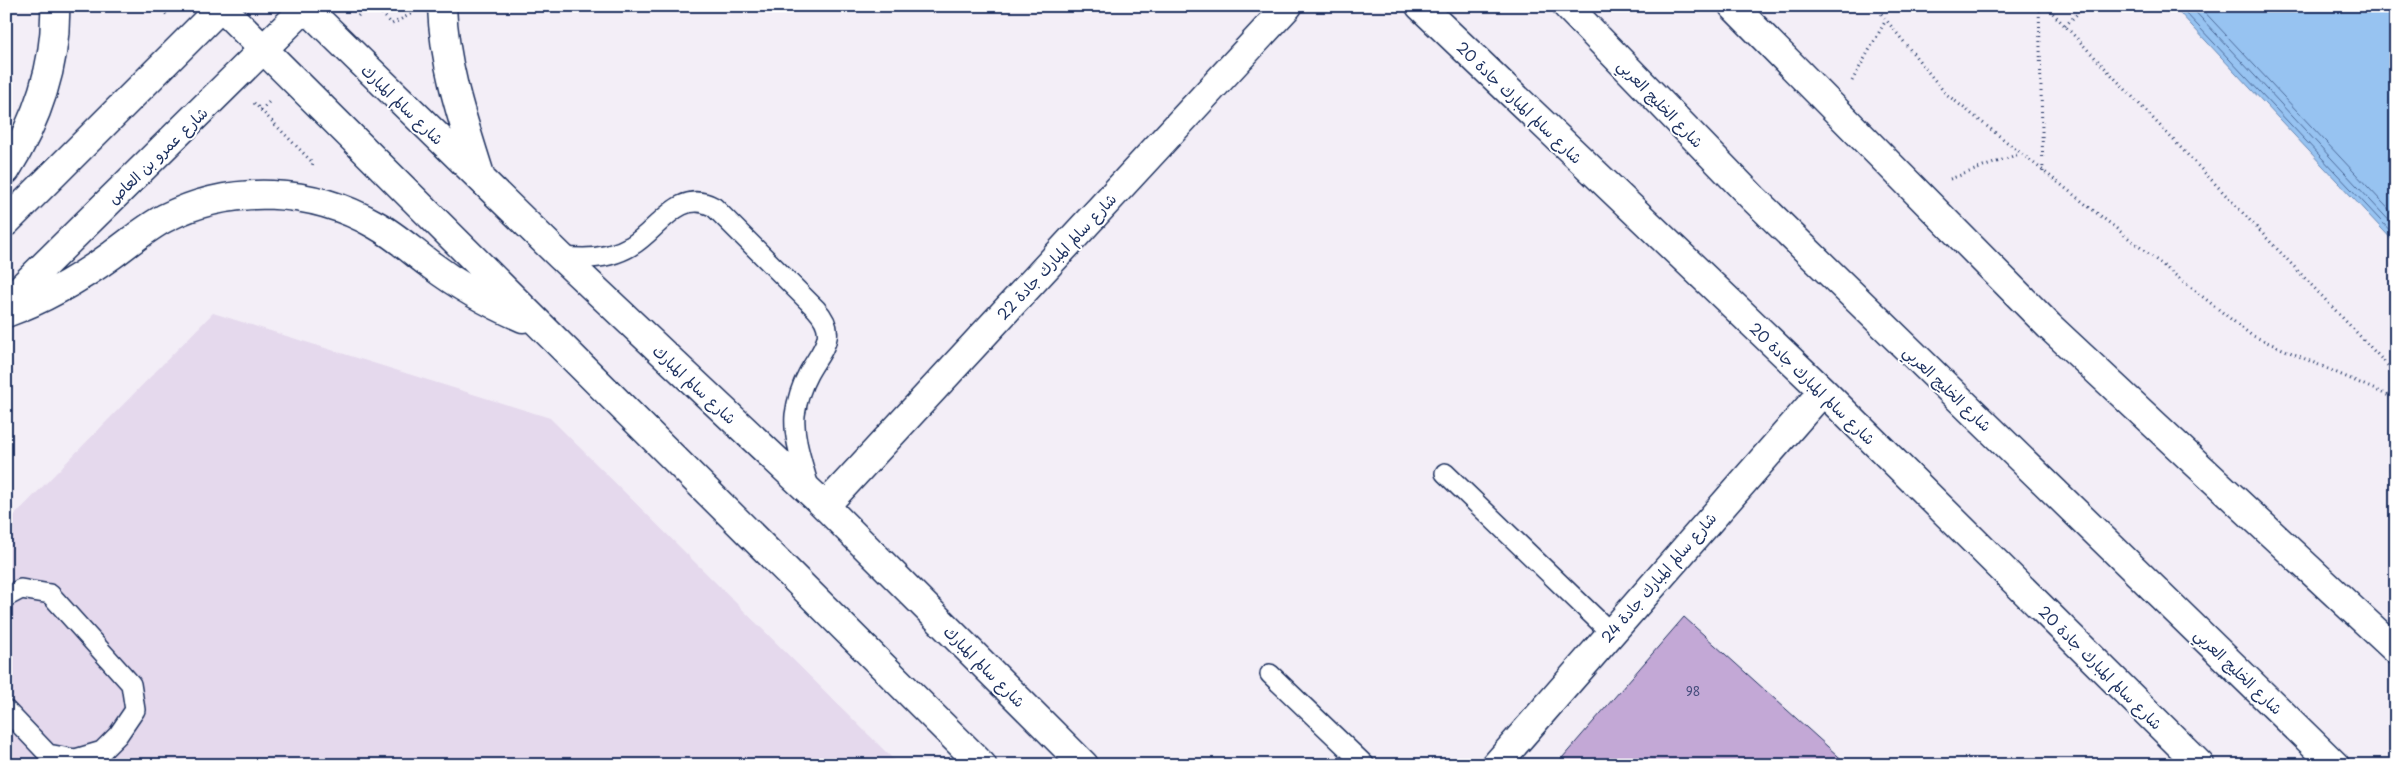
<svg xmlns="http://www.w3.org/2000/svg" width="2402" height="771" viewBox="0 0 2402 771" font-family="'Playpen Sans','Playpen Sans Arabic',sans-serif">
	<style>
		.built { fill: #e5d9ed }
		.water { fill: #97c3f1; stroke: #6588b6 }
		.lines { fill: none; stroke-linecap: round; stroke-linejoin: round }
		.shore { stroke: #4d6a99; stroke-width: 1 }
		.building { fill: #c3a8d6; stroke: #1b2f5e }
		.service-casing { stroke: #1b2f5e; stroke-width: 22 }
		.minor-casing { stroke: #1b2f5e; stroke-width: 31 }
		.secondary-casing { stroke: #1b2f5e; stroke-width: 31 }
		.primary-casing { stroke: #1b2f5e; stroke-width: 31 }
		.path { stroke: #1b2f5e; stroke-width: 3; stroke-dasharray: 1 4; stroke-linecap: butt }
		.service { stroke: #fff; stroke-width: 19 }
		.minor { stroke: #fff; stroke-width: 28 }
		.secondary { stroke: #fff; stroke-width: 28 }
		.primary { stroke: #fff; stroke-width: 28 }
		.labels { text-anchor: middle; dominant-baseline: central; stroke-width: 4; stroke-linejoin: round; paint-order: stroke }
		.number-label { font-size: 12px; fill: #454d7c }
		.street-label { font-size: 15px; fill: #1b2f5e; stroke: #fff }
	</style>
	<rect width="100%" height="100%" fill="#f3eef7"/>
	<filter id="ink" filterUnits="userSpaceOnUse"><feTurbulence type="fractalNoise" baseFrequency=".02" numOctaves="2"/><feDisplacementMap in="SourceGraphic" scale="10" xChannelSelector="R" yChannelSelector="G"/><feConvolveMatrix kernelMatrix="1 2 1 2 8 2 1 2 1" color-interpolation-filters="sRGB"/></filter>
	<g filter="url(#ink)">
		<path class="built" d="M213,313L550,418L899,765H6V524Z"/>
		<path class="water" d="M2179,6H2396V244L2178,11Z"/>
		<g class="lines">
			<path class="shore" d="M2184,6V11L2396,237
				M2190,6L2396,228
				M2199,6L2396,217"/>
		</g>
		<path class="building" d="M1684,617L1848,765H1556Z"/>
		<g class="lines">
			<g class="service-casing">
				<path id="service" d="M560,256C584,260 609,259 631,246C658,231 678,187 714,207L816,309C840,335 821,350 808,374C801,387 797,400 795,415C793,440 804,467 810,491
					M1445,473L1610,632
					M6,597L21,589L50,594L131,684L135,710L118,735L102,751L75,759L48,754L6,710
					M1270,674L1365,765"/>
			</g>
			<g class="minor-casing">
				<path id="minor" d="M1420,6L1823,391L2200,765
					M825,506L1288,6
					M1496,765L1823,391"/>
			</g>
			<g class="secondary-casing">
				<path id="secondary" d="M220,6L982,765
					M304,6L560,256L825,506L1084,765
					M442,6C444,66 463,121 481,178
					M6,170C37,121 57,64 55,6
					M6,222L222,6
					M6,303L307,6
					M6,313C45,299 79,279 112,255C130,242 146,228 165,218C232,184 312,188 376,225C396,236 413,252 431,265C460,287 491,304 523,318"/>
			</g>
			<g class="primary-casing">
				<path id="primary" d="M1567,6L1753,198L2335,765
					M1733,6L2049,326L2396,650"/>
			</g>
			<path class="path" d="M159,6L167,15
				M375,6L392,24L411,14
				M1875,6L1945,93L2251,335L2396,399
				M2039,6L2043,172
				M2046,6L2396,374
				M358,16L368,6
				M2065,26L2085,6
				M1852,81L1886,20
				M254,103L313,163L311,168
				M261,110L271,100
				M1950,179L2019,154"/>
			<use href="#service" class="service"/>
			<use href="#minor" class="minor"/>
			<use href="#secondary" class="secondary"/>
			<use href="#primary" class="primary"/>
		</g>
	</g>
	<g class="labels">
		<g class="number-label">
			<text x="1693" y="691">98</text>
		</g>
		<g class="street-label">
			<text transform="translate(1520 102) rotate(44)">شارع سالم المبارك جادة 20</text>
			<text transform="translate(1661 103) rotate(46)">شارع الخليج العربي</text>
			<text transform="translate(403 104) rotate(44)">شارع سالم المبارك</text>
			<text transform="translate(157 155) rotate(-44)">شارع عمرو بن العاص</text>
			<text transform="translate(1056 256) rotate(-47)">شارع سالم المبارك جادة 22</text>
			<text transform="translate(1813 383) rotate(44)">شارع سالم المبارك جادة 20</text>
			<text transform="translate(695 384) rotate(43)">شارع سالم المبارك</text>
			<text transform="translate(1948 388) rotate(44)">شارع الخليج العربي</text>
			<text transform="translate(1658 577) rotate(-49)">شارع سالم المبارك جادة 24</text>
			<text transform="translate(985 666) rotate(45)">شارع سالم المبارك</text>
			<text transform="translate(2101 667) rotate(45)">شارع سالم المبارك جادة 20</text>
			<text transform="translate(2239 671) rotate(44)">شارع الخليج العربي</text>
		</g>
	</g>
	<rect width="2402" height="771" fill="none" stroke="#fff" stroke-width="25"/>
	<rect x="12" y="12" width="2377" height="746" fill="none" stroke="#1b2f5e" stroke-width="2" filter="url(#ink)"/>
</svg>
